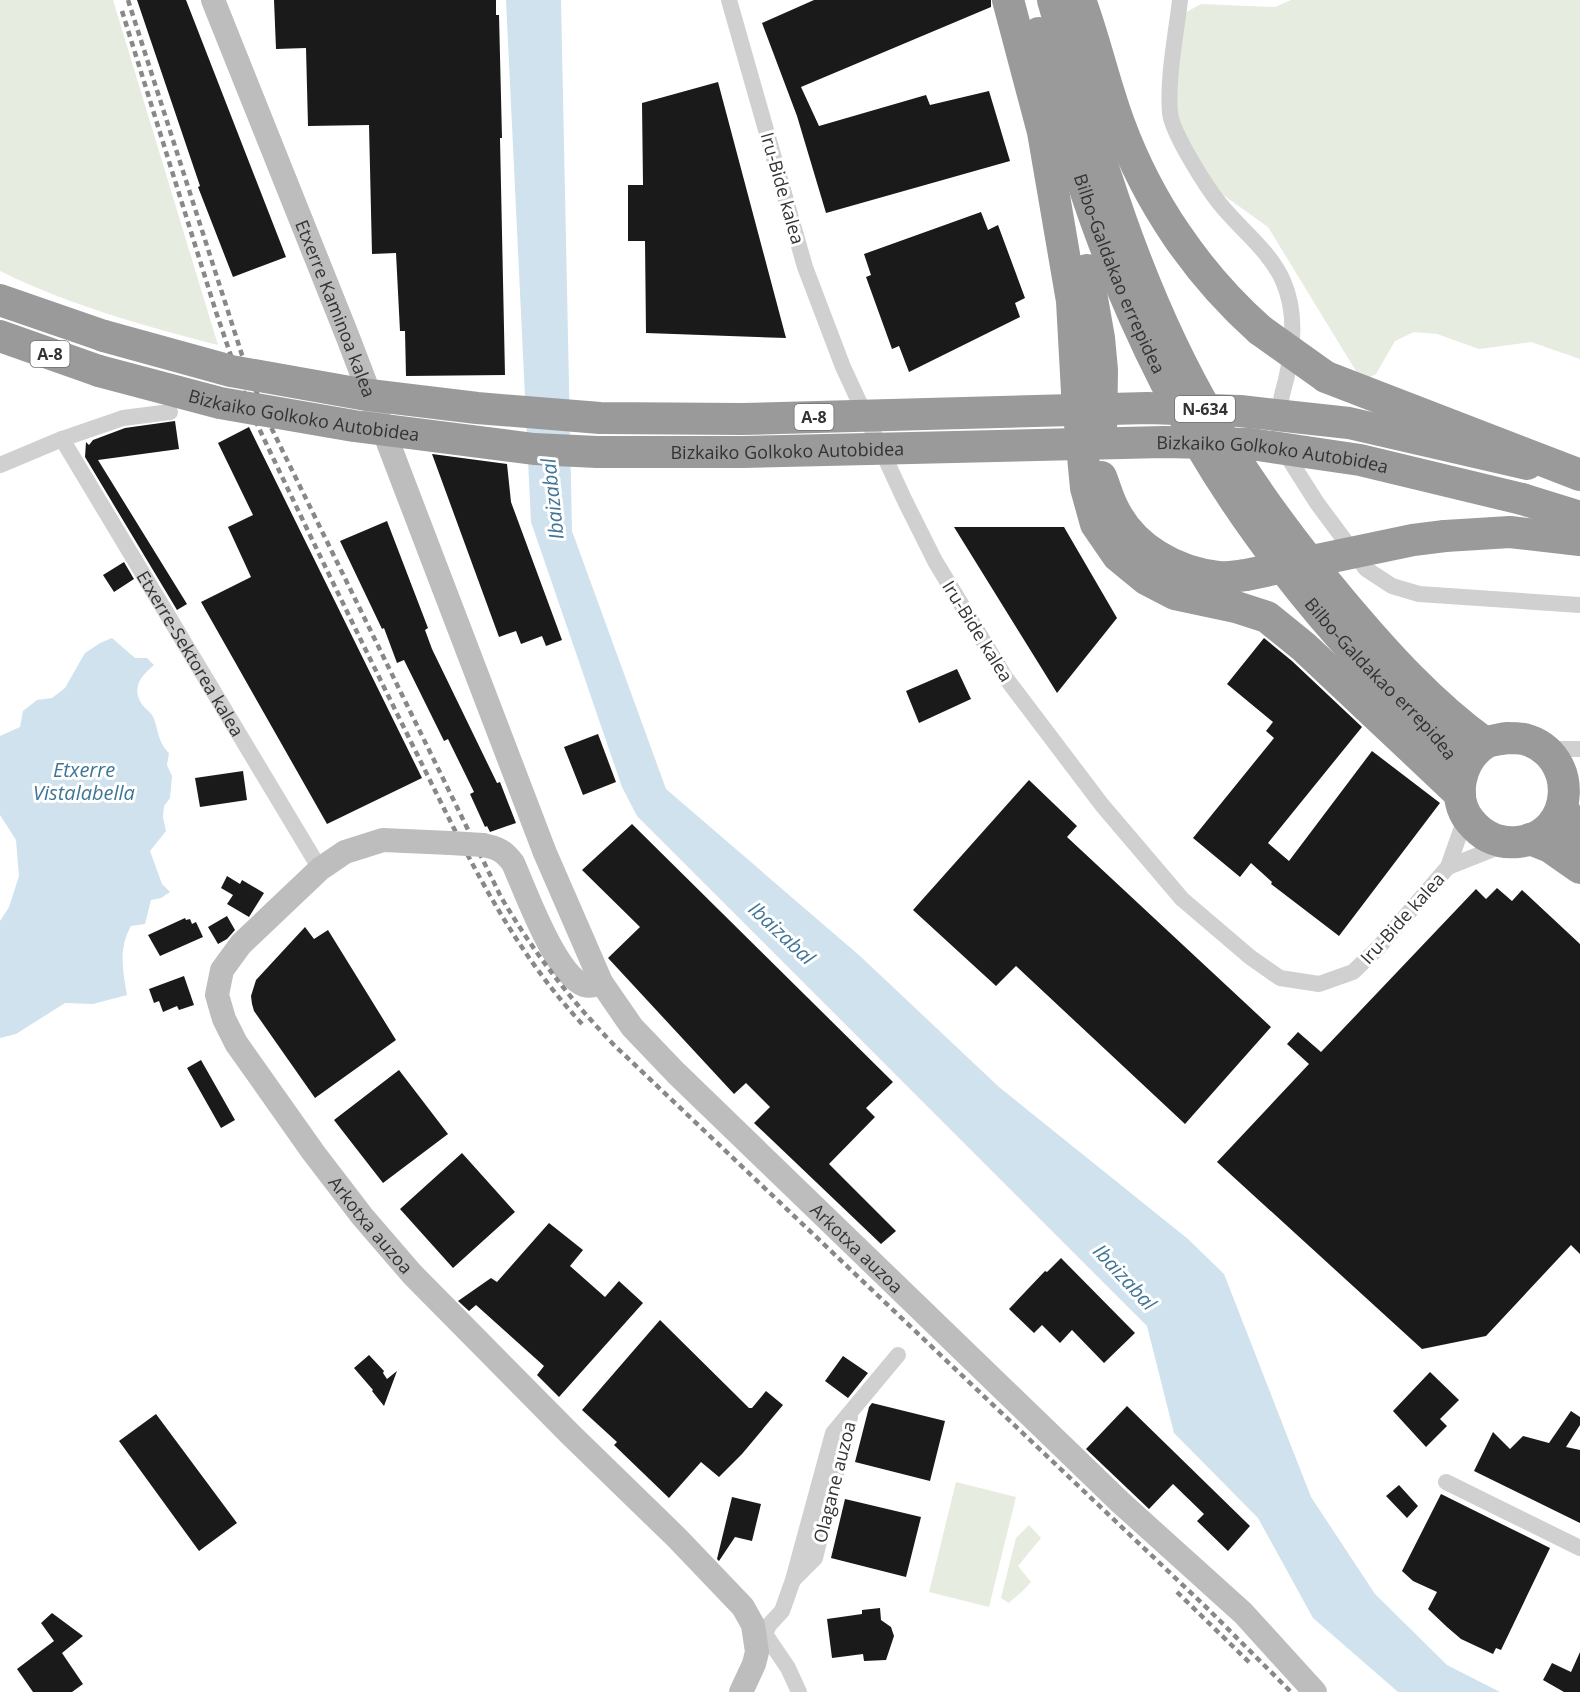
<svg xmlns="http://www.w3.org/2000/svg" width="1580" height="1692" viewBox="0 0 1580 1692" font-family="'Open Sans',sans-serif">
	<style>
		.green { fill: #e6ecdf }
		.water { fill: #cfe2ee }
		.building { fill: #1a1a1a }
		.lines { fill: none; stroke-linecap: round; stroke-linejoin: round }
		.street { stroke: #d0d0d0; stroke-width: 16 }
		.secondary { stroke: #bdbdbd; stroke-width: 24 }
		.highway { stroke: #9a9a9a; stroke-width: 32 }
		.rail { stroke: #888; stroke-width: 4.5; stroke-dasharray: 6 4.5; stroke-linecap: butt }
		.secondary-bridge { stroke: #bdbdbd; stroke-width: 24 }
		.highway-bridge { stroke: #9a9a9a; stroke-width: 32 }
		.labels { text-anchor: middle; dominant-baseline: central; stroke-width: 6; stroke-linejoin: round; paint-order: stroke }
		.shield { fill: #fff; stroke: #707070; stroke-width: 1.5 }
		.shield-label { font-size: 16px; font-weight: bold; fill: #333 }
		.street-label { font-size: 18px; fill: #333; stroke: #fff }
		.water-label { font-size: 20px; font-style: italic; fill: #3f7597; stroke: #fff }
	</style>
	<rect width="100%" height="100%" fill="#fff"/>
	<path class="green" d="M0,0H113L218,345C144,326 69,305 0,271Z
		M1291,0H1580V359L1531,342L1479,349L1437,334L1414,332L1395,341L1376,374L1362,381L1268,227L1198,177L1164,86L1181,15L1201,4L1275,7Z
		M956,1482L1016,1497L989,1607L929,1592Z
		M1029,1525L1041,1538L1018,1566L1031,1582C1024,1591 1017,1595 1009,1603L1001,1598L1016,1538Z"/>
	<path class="water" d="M506,0H561L572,531L666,789L860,956L999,1087L1188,1239L1224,1274L1311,1497L1375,1594L1447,1665L1500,1692H1398L1313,1618L1258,1518L1174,1433L1147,1326L637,816L622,787L531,522Z
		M112,638L135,658H147L154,665C143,674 132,686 140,701C143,708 152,712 154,719C159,733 158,742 169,753L167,765L172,776L170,798L164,806L163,817L166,831L150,851L162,884L170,892L161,898L151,900L145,924L131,926C118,949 123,971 127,995L93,1004L65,1003L16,1034L0,1038V921L9,907L19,876L16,840L0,815V736L20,727L23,711L37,700L52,698L65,688L85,653L100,643Z"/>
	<path class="building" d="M137,0H186L286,257L233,277L198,187L200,186Z
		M274,0H496V15H499L502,138H500L505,375L406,376L405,331H400L396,253L372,254L369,125L308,126L306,48L276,49Z
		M814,0H991V7L801,87L819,126L926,95L930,105L989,91L1010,161L826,213L797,116L762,23Z
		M718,82L786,338L646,333L645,241H628V185H643L642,103Z
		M981,212L988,230L998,225L1025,298L1015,303L1020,317L909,372L899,346L892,349L866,277L871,275L864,254Z
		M175,421L179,449L98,460L187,604L177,610L85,457L86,442L89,445L93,440L125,428Z
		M249,427L422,778L327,824L201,602L251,577L228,527L253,515L218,443Z
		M432,454L507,464L511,502L562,640L546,646L542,636L521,644L516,631L499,637Z
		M387,521L428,628L425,630L432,649L497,783L500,782L516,823L490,832L487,826L485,827L470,794L474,792L448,739L444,741L404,660L397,663L384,628L382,629L340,541Z
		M954,527H1064L1117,618L1057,693Z
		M124,562L134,579L114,592L103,575Z
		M1264,638L1292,661L1362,727L1268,843L1289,861L1372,751L1440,803L1339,936L1271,884L1272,882L1251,863L1240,877L1193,838L1274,738L1266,731L1273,722L1227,684Z
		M957,669L971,699L919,723L906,691Z
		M598,734L616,782L583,795L564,747Z
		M243,771L247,800L200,807L195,778Z
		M1029,780L1077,826L1067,837L1271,1027L1185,1124L1016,966L996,986L913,910Z
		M632,824L893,1082L866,1108L875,1117L829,1164L896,1231L881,1244L754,1123L770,1107L746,1083L734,1094L608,958L640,927L582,870Z
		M227,876L240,884L242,880L264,893L249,917L227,904L233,895L221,888Z
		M1497,888L1512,901L1522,890L1580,944V1254L1571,1245L1486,1336L1422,1349L1217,1162L1309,1064L1287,1044L1298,1032L1321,1052L1476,889L1486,899Z
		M227,916L235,930L227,939L218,944L208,927Z
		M185,918L186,920L190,919L192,924L196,922L203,937L160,956L148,935Z
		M305,927L314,939L328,930L396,1040L315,1098L254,1011L252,1004L251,996L256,980Z
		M184,976L194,1005L179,1010L177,1006L163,1012L159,1001L154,1003L149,989Z
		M201,1060L235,1120L221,1128L187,1068Z
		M399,1070L448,1134L383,1183L334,1120Z
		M462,1153L515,1212L453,1268L400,1209Z
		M549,1223L583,1250L570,1266L605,1297L619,1281L643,1303L559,1397L537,1375L544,1366L476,1305L469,1311L458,1301L491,1278L497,1282Z
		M1061,1258L1135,1333L1104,1363L1072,1330L1060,1343L1042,1325L1034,1333L1009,1309L1045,1271L1047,1272Z
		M660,1320L749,1408H752L766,1391L783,1405L742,1454L719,1477L701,1462L669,1498L614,1445L617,1442L582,1410Z
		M369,1355L384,1371L383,1373L387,1379L397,1371L384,1406L372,1391L373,1390L354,1368Z
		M843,1356L868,1373L848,1398L825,1381Z
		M1430,1372L1459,1400L1440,1419L1447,1426L1426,1447L1393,1411Z
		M872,1403L945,1421L930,1481L855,1462L869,1407Z
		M1127,1406L1250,1526L1228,1551L1197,1521L1204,1514L1173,1484L1149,1509L1086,1449Z
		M1571,1411L1580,1417V1425L1566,1447L1580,1450V1523L1474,1471L1493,1432L1510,1449L1523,1436L1549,1443Z
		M156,1414L237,1523L199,1551L119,1441Z
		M1399,1485L1418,1506L1407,1518L1386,1496Z
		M1441,1494L1550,1548L1501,1650L1496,1648L1493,1654L1461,1639L1447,1627L1428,1609L1437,1592L1413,1581L1402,1571Z
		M732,1497L761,1504L752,1541L735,1537L719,1561L717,1559Z
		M845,1499L921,1517L906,1577L831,1558Z
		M880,1608L881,1620L891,1627L894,1636L886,1660L864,1661L863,1654L832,1658L827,1619L862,1614V1610Z
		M52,1613L83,1636L62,1653L83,1684L72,1692H33L17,1669L54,1641L41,1623Z
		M1580,1652V1692H1564L1543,1680L1552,1663L1571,1672Z"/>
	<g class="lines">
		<g class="street">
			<path d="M729,0L805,267L843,367L905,501L935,561L1005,677L1102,805L1182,899L1250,957L1280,978L1319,984L1353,972L1378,948L1448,867L1466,816"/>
			<path d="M1180,0C1176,35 1167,78 1170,113C1172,133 1207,188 1220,204C1241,230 1270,251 1283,281C1297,312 1293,348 1286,380C1282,394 1279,405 1280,420"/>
			<path id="s1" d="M62,439L320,869"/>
			<path d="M1282,448L1317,503L1366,569L1392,586L1419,594L1580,605"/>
			<path d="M0,465L62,439L123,418L170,412"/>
			<path d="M1544,746L1556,749H1579"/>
			<path d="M1448,867L1506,844"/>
			<path d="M1446,1482L1580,1548"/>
			<path d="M794,1579L815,1558L850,1417"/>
			<path d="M765,1634L769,1625L782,1611L793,1580L833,1433L898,1355"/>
			<path d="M756,1636L765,1634L788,1668L799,1692"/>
		</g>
		<g class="secondary">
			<path id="s2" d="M213,0L347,335L545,853L582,938L601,982L632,1027L676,1073L1120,1502L1243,1613L1315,1692"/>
			<path id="s3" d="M450,843L383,840L345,852L320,869L241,944L222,970L217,995L224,1019L236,1043L313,1152L362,1216L412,1274L570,1434L677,1538L743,1607L753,1625L757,1652L754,1664L741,1692"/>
			<path d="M483,845C498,848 504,851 513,863C526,892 555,974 584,985C591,987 595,985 601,982"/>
		</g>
		<g class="highway">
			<path d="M1008,0L1043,132L1072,301L1077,392L1086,488L1096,524L1118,556L1146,579L1175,594L1236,607L1267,617L1304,647L1460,794"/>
			<path d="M1053,0C1094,142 1134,287 1209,415C1247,482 1294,545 1343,603C1386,654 1431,704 1485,743"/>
			<path d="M1080,0C1095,40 1104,83 1119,123C1148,202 1197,274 1260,330"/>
			<path id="s4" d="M1039,33C1058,99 1076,167 1100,232C1140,340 1192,443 1260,536C1291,579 1325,621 1361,659C1393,694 1443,733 1462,774"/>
			<path d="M1087,270L1099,338L1102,370L1101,435"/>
			<path d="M0,300L104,336"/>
			<path d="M0,336L99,371"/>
			<path d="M1326,377L1580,475"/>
			<path d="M1522,499L1580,517"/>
			<path d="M1445,536L1510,532L1580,540"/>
			<path d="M1506,738C1512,738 1518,738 1524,739C1580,754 1576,836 1518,842C1498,844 1482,836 1470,821C1451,798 1460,760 1484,744C1489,740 1499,740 1506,738Z"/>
			<path d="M1562,806L1571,824L1580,834"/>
			<path d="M1530,839L1550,847L1580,868"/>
		</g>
		<path class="rail" d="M128,0L242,355L267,419L501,897C534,953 569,998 614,1045L1208,1609L1291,1692
			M122,11L216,312L241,385L257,424C309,534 362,643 416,752C464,849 509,946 584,1026
			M1177,1592L1252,1665"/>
		<path class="secondary-bridge" d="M450,843L483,845"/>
		<g class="highway-bridge">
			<path d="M1260,330L1326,377"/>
			<path d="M104,336L231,371L361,394L477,408L600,418L742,419L1147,408L1240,411L1349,423L1527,464"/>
			<path id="s5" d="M99,371L220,403L354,426L534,449L597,452H743L1164,442L1251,444L1360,460L1522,499"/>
			<path d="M1101,477C1105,487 1108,498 1113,508C1132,548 1175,572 1218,577C1227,578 1237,576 1246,575L1413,540L1445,536"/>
		</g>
	</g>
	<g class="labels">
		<g class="shield">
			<rect x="30.5" y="341" width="39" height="26" rx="4.5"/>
			<rect x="1175" y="396" width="60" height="26" rx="4.5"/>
			<rect x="794.5" y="404" width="39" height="26" rx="4.5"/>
		</g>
		<g class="shield-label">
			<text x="50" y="354">A-8</text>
			<text x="1205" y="409">N-634</text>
			<text x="814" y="417">A-8</text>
		</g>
		<g class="street-label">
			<text transform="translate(783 188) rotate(74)">Iru-Bide kalea</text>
			<text stroke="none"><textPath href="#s4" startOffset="254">Bilbo-Galdakao errepidea</textPath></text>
			<text stroke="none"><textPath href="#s2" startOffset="332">Etxerre Kaminoa kalea</textPath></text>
			<text stroke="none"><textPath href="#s5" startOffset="210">Bizkaiko Golkoko Autobidea</textPath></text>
			<text stroke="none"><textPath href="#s5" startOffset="696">Bizkaiko Golkoko Autobidea</textPath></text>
			<text stroke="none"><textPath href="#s5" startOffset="1182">Bizkaiko Golkoko Autobidea</textPath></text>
			<text transform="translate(978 631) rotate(58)">Iru-Bide kalea</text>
			<text stroke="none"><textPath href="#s1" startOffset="250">Etxerre-Sektorea kalea</textPath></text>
			<text stroke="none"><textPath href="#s4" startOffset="740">Bilbo-Galdakao errepidea</textPath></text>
			<text transform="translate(1402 918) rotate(-48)">Iru-Bide kalea</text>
			<text stroke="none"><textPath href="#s3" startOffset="582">Arkotxa auzoa</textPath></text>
			<text stroke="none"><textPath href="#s2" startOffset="1426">Arkotxa auzoa</textPath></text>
			<text transform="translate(834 1482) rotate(-76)">Olagane auzoa</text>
		</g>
		<g class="water-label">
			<text transform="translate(552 499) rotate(-96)">Ibaizabal</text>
			<text x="84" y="769">Etxerre<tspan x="84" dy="23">Vistalabella</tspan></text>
			<text transform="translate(782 933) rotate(43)">Ibaizabal</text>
			<text transform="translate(1125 1277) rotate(47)">Ibaizabal</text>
		</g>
	</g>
</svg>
